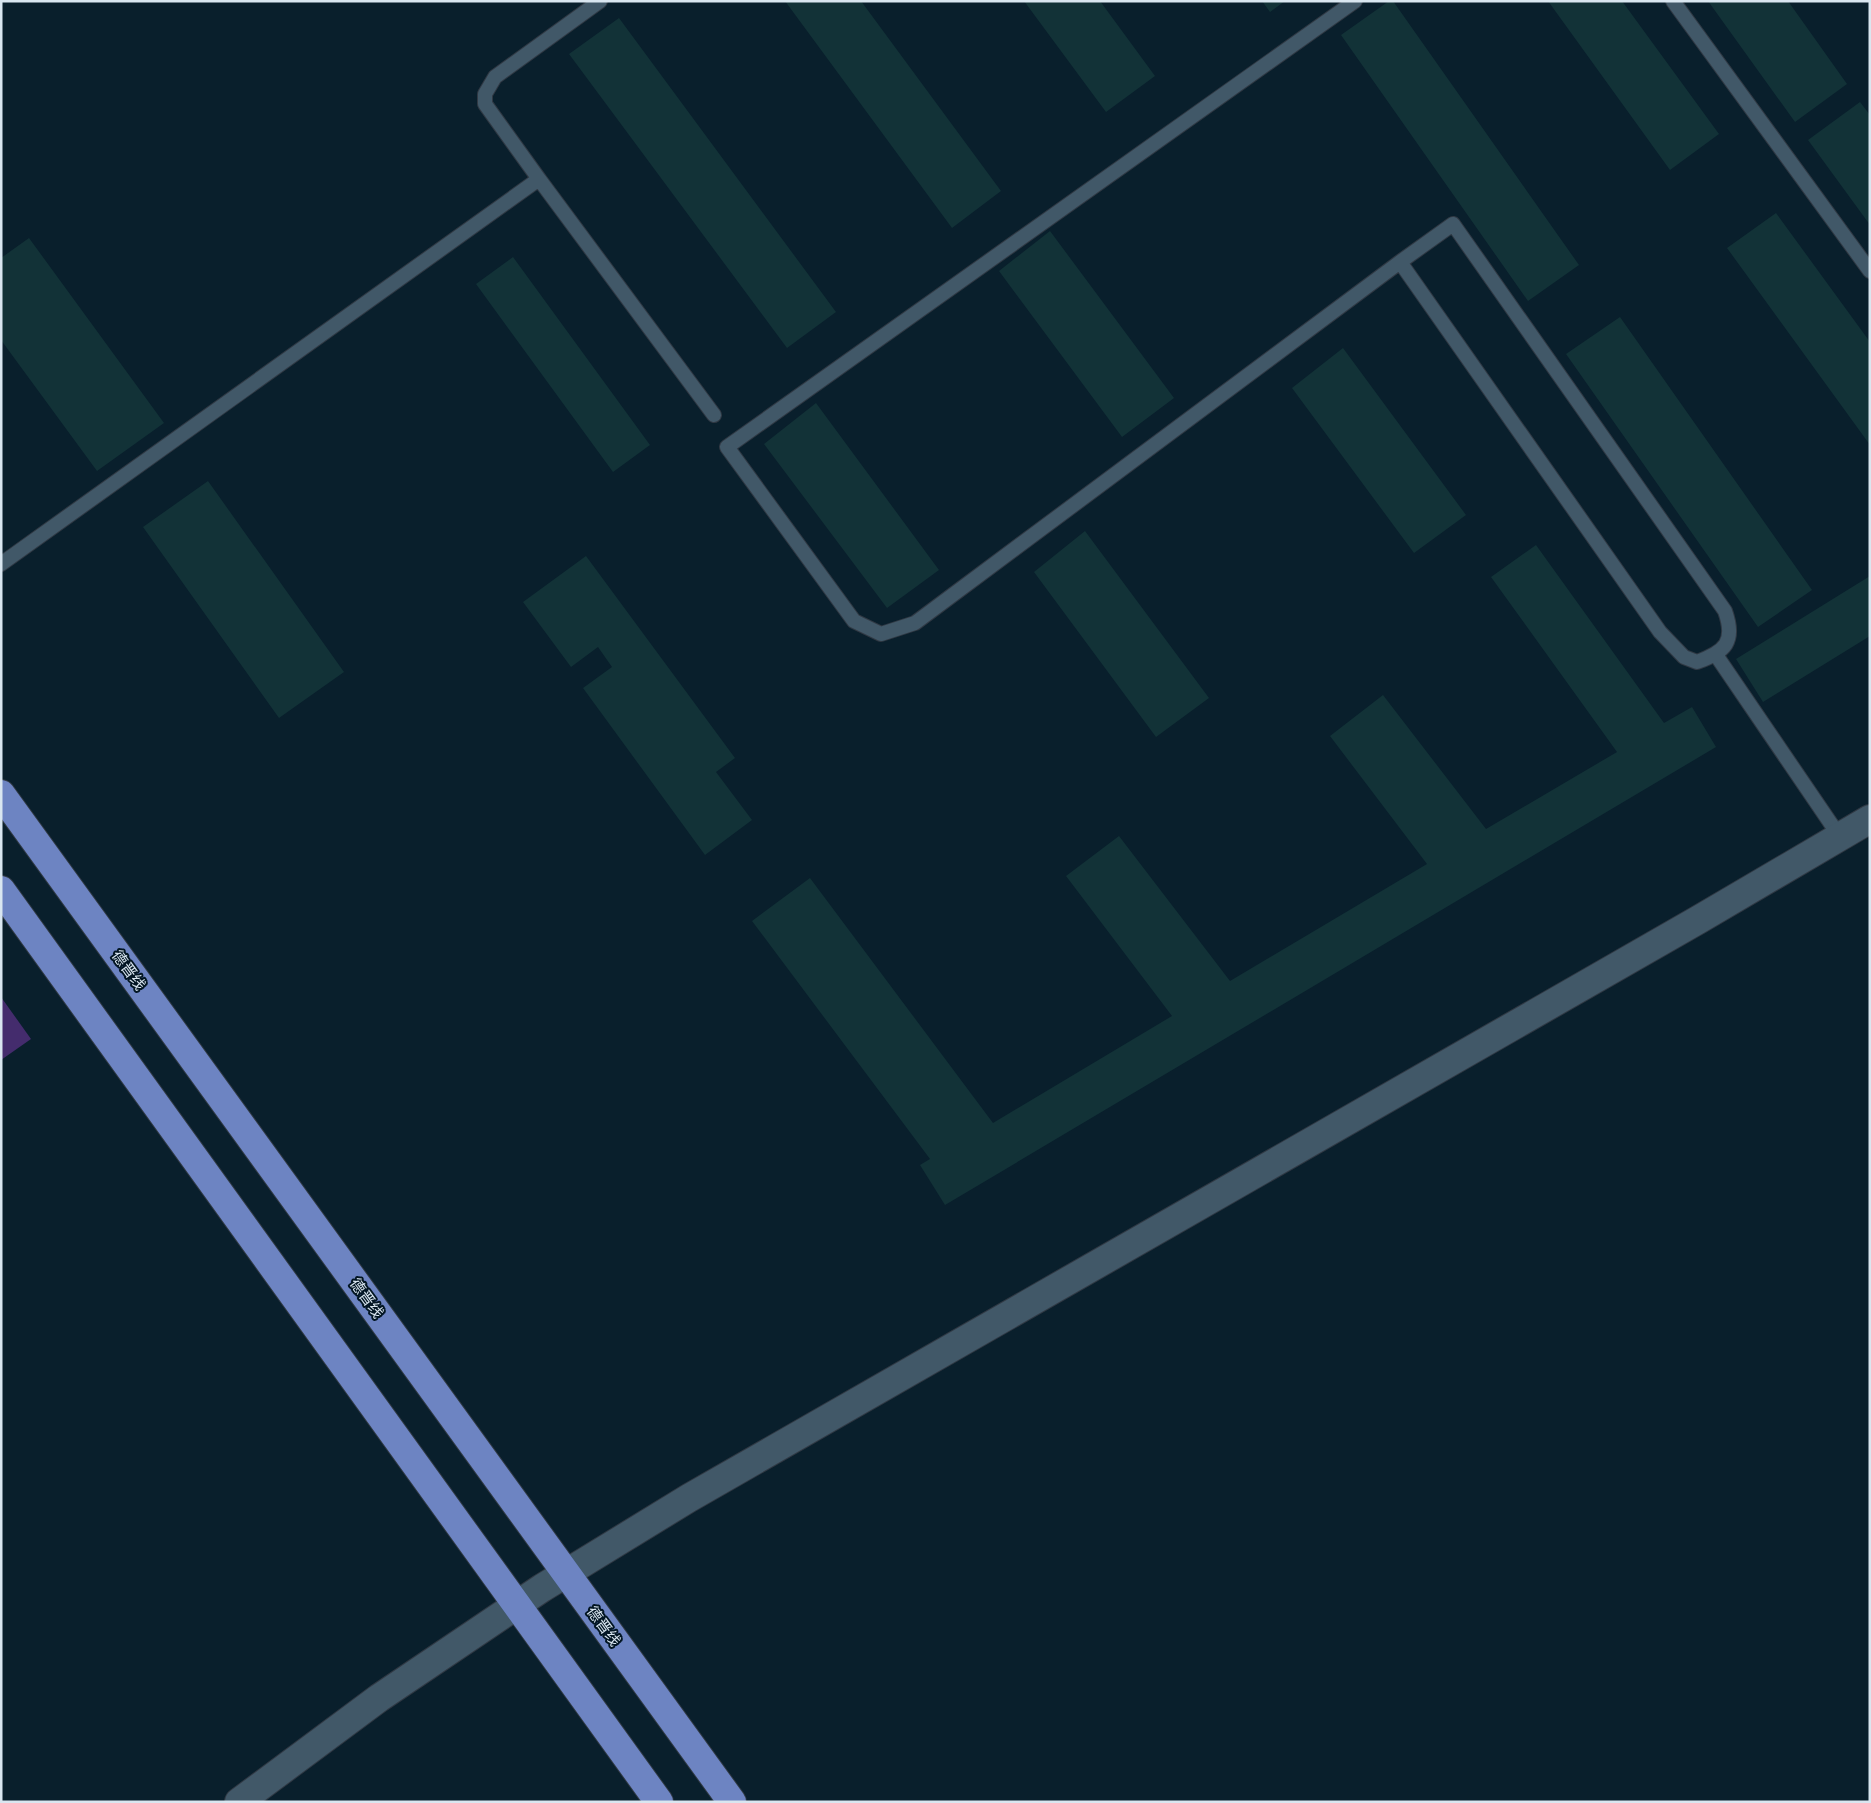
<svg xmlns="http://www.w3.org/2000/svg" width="1871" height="1803" viewBox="0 0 1871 1803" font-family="Quicksand,'Noto Sans SC',sans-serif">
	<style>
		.green { fill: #442c6d }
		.building { fill: #123237 }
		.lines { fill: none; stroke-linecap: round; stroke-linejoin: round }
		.lane-casing { stroke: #303944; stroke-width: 16 }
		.secondary-casing { stroke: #303944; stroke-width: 30 }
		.highway-casing { stroke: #303944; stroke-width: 30 }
		.lane { stroke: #415868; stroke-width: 14 }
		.secondary { stroke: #415868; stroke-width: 28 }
		.highway { stroke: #6d84c2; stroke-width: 28 }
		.labels { text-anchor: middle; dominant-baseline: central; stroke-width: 4; stroke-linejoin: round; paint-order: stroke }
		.street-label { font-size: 15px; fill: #d9e6f0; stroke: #021523 }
	</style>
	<rect width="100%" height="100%" fill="#091f2c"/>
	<path class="green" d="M1,997L31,1039L1,1060Z"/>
	<path class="building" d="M785,1H861L1001,191L952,228Z
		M1024,1H1100L1155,76L1106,112Z
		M1262,1H1285L1270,12Z
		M1389,1H1393L1579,265L1528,301L1341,35Z
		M1548,1H1622L1719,134L1670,170Z
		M1708,1H1788L1847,84L1795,122Z
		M619,18L836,312L787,348L569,54Z
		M1860,102L1870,115V225L1808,140Z
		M1776,213L1870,342V445L1727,248Z
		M1050,231L1174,398L1122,437L999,271Z
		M29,238L164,423L97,471L1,340V258Z
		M513,257L650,445L613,472L476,284Z
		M1620,317L1812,590L1758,627L1566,354Z
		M1343,348L1466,515L1414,553L1292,388Z
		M816,403L939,570L887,608L764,444Z
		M208,481L344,672L279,718L143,527Z
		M1085,531L1209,698L1156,737L1034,572Z
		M1536,545L1664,723L1692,707L1716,747L945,1205L920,1165L930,1159L752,921L810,878L993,1123L1172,1016L1066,876L1119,836L1230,981L1427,864L1330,736L1383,695L1486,829L1617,752L1491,577Z
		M586,556L735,758L716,772L752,820L705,855L583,688L612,667L598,647L571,667L523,602Z
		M1870,576V636L1763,702L1736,659Z"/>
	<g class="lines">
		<g class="lane-casing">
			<path id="lane" d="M1355,1L727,447L854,621L881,634L915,623L1400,262L1453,224L1725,611C1736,642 1725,652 1697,662L1684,657L1660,632L1400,262
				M1673,1L1870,271
				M539,179L714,415
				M1,564L539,179L485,104V94L495,77L600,1
				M1716,655L1840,837"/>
		</g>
		<g class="secondary-casing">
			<path id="secondary" d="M239,1802L379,1698L542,1588L689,1498L1698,920L1870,819"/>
		</g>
		<g class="highway-casing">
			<path id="highway" d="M1,794L732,1802
				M1,890L659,1802"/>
		</g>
		<use href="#lane" class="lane"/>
		<use href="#secondary" class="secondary"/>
		<use href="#highway" class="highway"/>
	</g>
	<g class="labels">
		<g class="street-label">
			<text transform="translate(129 970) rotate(54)">德晋线</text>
			<text transform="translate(367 1298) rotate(54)">德晋线</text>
			<text transform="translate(604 1626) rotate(54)">德晋线</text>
		</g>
	</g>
	<rect width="1871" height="1803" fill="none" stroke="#d9e6f0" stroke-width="5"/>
</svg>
